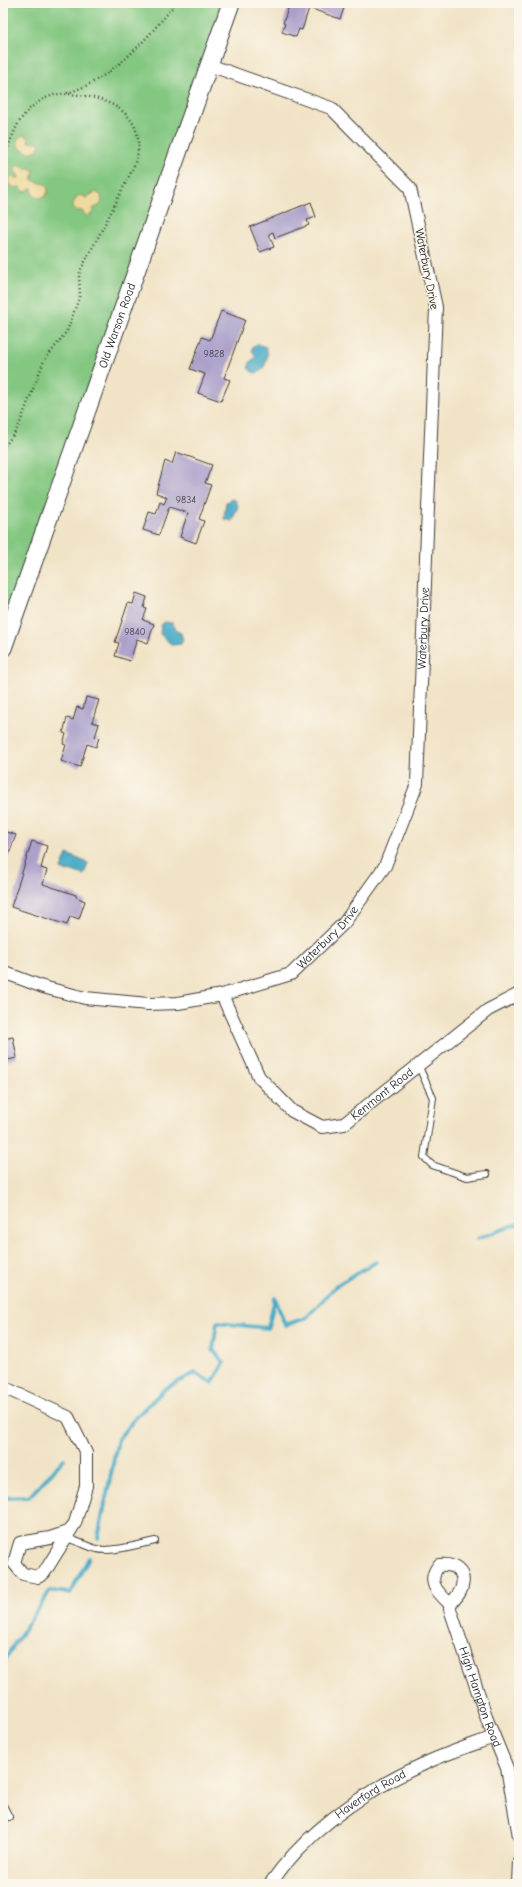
<svg xmlns="http://www.w3.org/2000/svg" width="522" height="1887" viewBox="0 0 522 1887" font-family="'Comic Neue',sans-serif">
	<style>
		.green { fill: #83c781; stroke: #50724e }
		.sand { fill: #eeda9e; stroke: #857b5d }
		.water { fill: #48acc7; stroke: #326472 }
		.lines { fill: none; stroke-linecap: round; stroke-linejoin: round }
		.stream { stroke: #48acc7; stroke-width: 4 }
		.building { fill: #aca0ca }
		.lane-casing { stroke: #3c3a36; stroke-width: 8 }
		.street-casing { stroke: #3c3a36; stroke-width: 14 }
		.secondary-casing { stroke: #3c3a36; stroke-width: 19 }
		.path { stroke: #3c3a36; stroke-width: 2.5; stroke-dasharray: 1 3; stroke-linecap: butt }
		.lane { stroke: #fff; stroke-width: 6 }
		.street { stroke: #fff; stroke-width: 12 }
		.secondary { stroke: #fff; stroke-width: 17 }
		.labels { text-anchor: middle; dominant-baseline: central; stroke-width: 3; stroke-linejoin: round; paint-order: stroke }
		.number-label { font-size: 10px; fill: #403d48 }
		.street-label { font-size: 12px; fill: #1c1c1c; stroke: #fbf7ec }
	</style>
	<rect width="100%" height="100%" fill="#fbf7ec"/>
	<filter id="ink" filterUnits="userSpaceOnUse"><feTurbulence type="fractalNoise" baseFrequency=".025" numOctaves="2"/><feDisplacementMap in="SourceGraphic" scale="8" xChannelSelector="R" yChannelSelector="G"/><feConvolveMatrix kernelMatrix="1 2 1 2 8 2 1 2 1" color-interpolation-filters="sRGB"/></filter>
	<filter id="wash" filterUnits="userSpaceOnUse"><feTurbulence type="fractalNoise" baseFrequency=".012" numOctaves="4" result="noise"/><feDisplacementMap in="SourceGraphic" scale="16" xChannelSelector="R" yChannelSelector="G"/><feGaussianBlur stdDeviation="0.9" result="paint"/><feColorMatrix in="noise" values="0 0 0 0 0 0 0 0 0 0 0 0 0 0 0 0 0 1.4 0 .05"/><feComposite in="paint" operator="in"/></filter>
	<g filter="url(#wash)">
		<rect width="100%" height="100%" fill="#f1e3c6"/>
		<path class="green" d="M3,3H225L3,625Z"/>
		<path class="sand" d="M25,135L29,138L28,142H39L40,145L37,150L29,153C26,151 22,150 20,148C14,142 18,136 25,135Z
			M21,165L26,170L29,168L34,170L32,180L47,185L48,192L45,197L38,198L33,195L32,188L25,192L20,187L15,188L9,185V180L11,176L17,179L19,177L14,169L17,166Z
			M96,192L101,195L102,202L99,206L94,208L91,215L86,216L82,211L74,210L73,204L77,196L82,195L85,198Z"/>
		<path class="water" d="M257,344L266,347C271,359 260,383 248,368L251,361L256,357L252,350L253,346Z
			M232,499L236,501L238,506L232,521L224,519L226,502Z
			M165,622L172,623L178,632L181,633L183,640L181,644L172,645L160,634L161,625Z
			M67,854L88,863L84,875L69,870L68,872L61,869Z"/>
		<g class="lines">
			<path class="stream" d="M477,1239L519,1223
				M3,1498L29,1497L64,1459
				M98,1538L118,1439L137,1416L166,1388L195,1373L212,1383L224,1363L213,1350L217,1323L268,1328L275,1298L285,1325L306,1318L337,1285L376,1262
				M3,1665L13,1646L50,1591L70,1593L89,1558"/>
		</g>
		<g id="blocks">
			<path class="building" d="M290,3H346L340,19L309,8L302,30L299,29L296,37L282,32L285,24L283,23Z
				M311,202L316,217L307,220L309,225L275,238L273,232L269,234L274,247L260,252L250,227Z
				M221,311L245,320L224,378L230,380L221,401L198,393L205,374L190,369L202,337L210,340Z
				M176,452L212,465L205,483L211,485L199,519L204,521L196,543L180,537L188,513L169,507L159,535L143,530L149,512L156,514L160,502L164,504L167,497L156,493L165,461L172,464Z
				M136,593L147,597L144,608L147,609L143,620L154,624L148,643L137,639L130,661L115,656L119,643L115,642L128,603L133,604Z
				M86,697L99,700L92,722L99,724L95,737L99,738L96,747L87,744L80,767L61,761L66,745L63,744L66,734L63,733L67,718L73,720L77,707L83,709Z
				M3,831L16,835L5,865L3,864Z
				M32,841L47,846L41,868L47,870L43,884L76,895V897L85,901L79,919L70,916L67,925L11,907Z
				M13,1037L17,1058L3,1061V1039Z"/>
		</g>
	</g>
	<g filter="url(#ink)">
		<use href="#blocks" fill-opacity="0" stroke="#3c3a36" stroke-width="1"/>
		<g class="lines">
			<g class="lane-casing">
				<path id="lane" d="M418,1065L433,1098L424,1157L432,1165L467,1177L487,1174
					M65,1538C76,1540 86,1546 97,1549C110,1553 140,1544 155,1541
					M3,1805L9,1817"/>
			</g>
			<g class="street-casing">
				<g id="street">
					<path id="s1" d="M3,972L43,987L85,998L148,1004L178,1003L222,995L291,974L344,923L385,866L417,784L436,307L410,188L331,108L209,65"/>
					<path id="s2" d="M222,995L259,1077L292,1111L322,1127L344,1124L488,1010L519,994"/>
					<path d="M3,1387L68,1417L86,1453V1486L75,1523L44,1573L38,1577L23,1574L14,1563L20,1543L50,1538L68,1532"/>
					<path id="s3" d="M450,1604C437,1592 426,1582 439,1565C453,1563 466,1571 462,1586C461,1593 455,1599 450,1604V1609L488,1722L507,1768L519,1836"/>
					<path id="s4" d="M270,1884C308,1829 368,1789 428,1762C450,1752 472,1745 494,1737"/>
					<path d="M518,1884L519,1861"/>
				</g>
			</g>
			<g class="secondary-casing">
				<g id="secondary">
					<path id="s5" d="M3,648L231,3"/>
				</g>
			</g>
			<path class="path" d="M67,93C112,80 147,39 176,3
				M3,158C15,133 17,112 46,98C57,92 67,94 79,95C109,99 142,113 138,151C136,165 128,178 122,190C109,217 95,243 81,269L79,276L80,295L67,331L44,361L19,425L14,434L3,448"/>
			<use href="#lane" class="lane"/>
			<use href="#street" class="street"/>
			<use href="#secondary" class="secondary"/>
		</g>
	</g>
	<g class="labels">
		<g class="number-label">
			<text x="214" y="354">9828</text>
			<text x="186" y="500">9834</text>
			<text x="135" y="632">9840</text>
		</g>
		<g class="street-label">
			<text transform="translate(427 269) rotate(79)">Waterbury Drive</text>
			<text stroke="none"><textPath href="#s5" startOffset="342">Old Warson Road</textPath></text>
			<text stroke="none"><textPath href="#s1" startOffset="684">Waterbury Drive</textPath></text>
			<text stroke="none"><textPath href="#s1" startOffset="348">Waterbury Drive</textPath></text>
			<text stroke="none"><textPath href="#s2" startOffset="242">Kenmont Road</textPath></text>
			<text stroke="none"><textPath href="#s3" startOffset="204">High Hampton Road</textPath></text>
			<text stroke="none"><textPath href="#s4" startOffset="136">Haverford Road</textPath></text>
		</g>
	</g>
	<rect width="522" height="1887" fill="none" stroke="#fbf7ec" stroke-width="16"/>
</svg>
